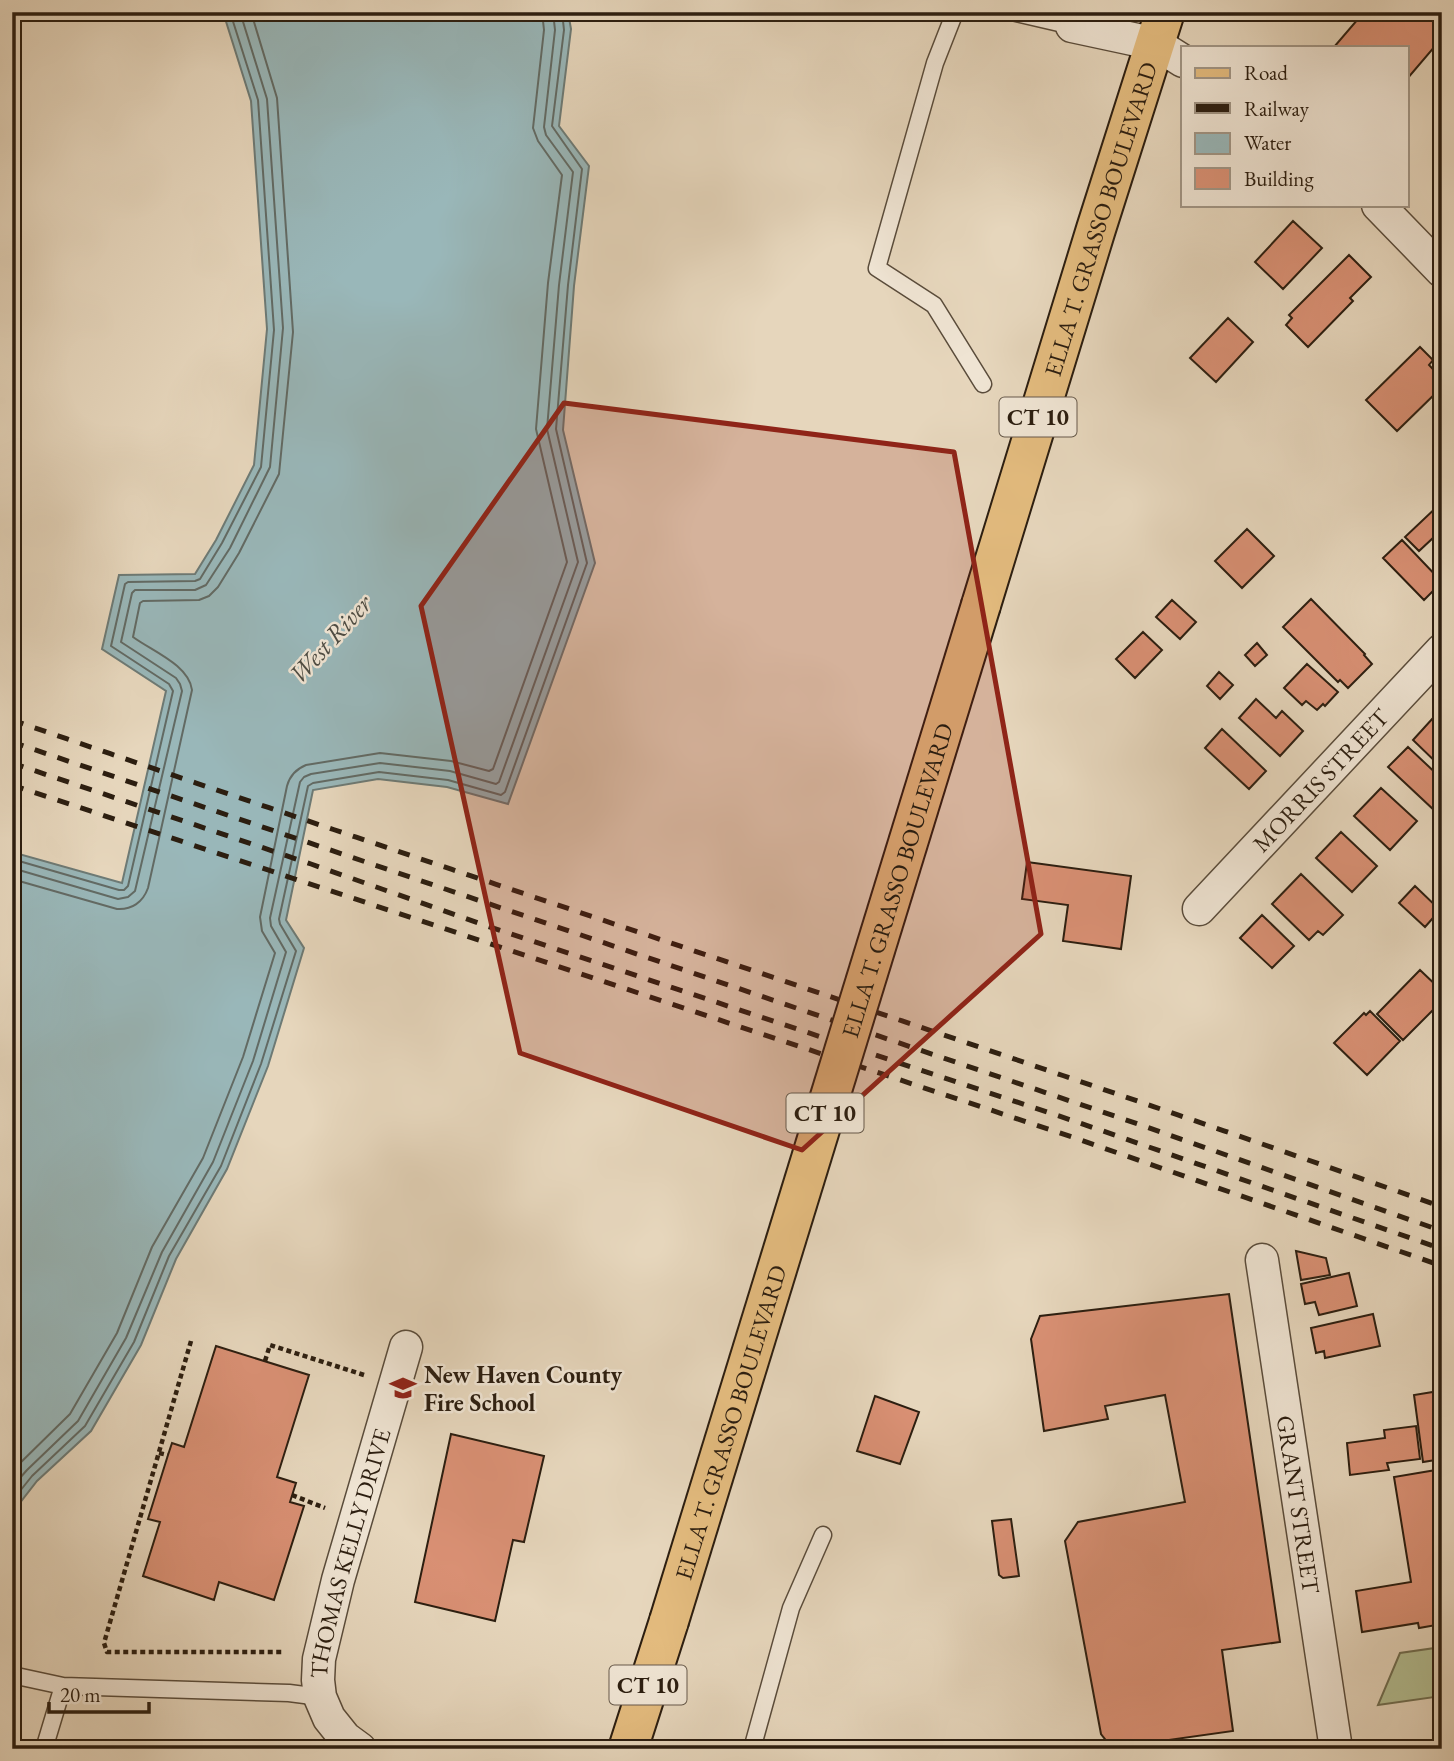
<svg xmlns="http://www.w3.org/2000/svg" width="1454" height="1761" viewBox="0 0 1454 1761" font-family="'EB Garamond',serif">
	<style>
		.green { fill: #b3be92; stroke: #706e51; stroke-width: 2 }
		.water { fill: #99b7b9; stroke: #6d7a75; stroke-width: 2 }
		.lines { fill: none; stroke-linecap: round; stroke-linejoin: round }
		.shore { stroke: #626a64; stroke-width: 2 }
		.building { fill: #d99074; stroke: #2c1e10; stroke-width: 2 }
		.lane-casing { stroke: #5a4c3b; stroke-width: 19 }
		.street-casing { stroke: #5a4c3b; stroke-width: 35 }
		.primary-casing { stroke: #2c1e10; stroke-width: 42 }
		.path { stroke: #2c1e10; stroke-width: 4.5; stroke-dasharray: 5 3.5; stroke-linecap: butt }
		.lane { stroke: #efe4d3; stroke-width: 16 }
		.street { stroke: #efe4d3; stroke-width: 32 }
		.primary { stroke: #e3bb7e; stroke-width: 38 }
		.rail { stroke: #2c1e10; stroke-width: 5; stroke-dasharray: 12 12; stroke-linecap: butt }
		.primary-bridge-casing { stroke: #2c1e10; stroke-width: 42; stroke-linecap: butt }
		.primary-bridge { stroke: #e3bb7e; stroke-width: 38 }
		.marked { fill: #8f2418; fill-opacity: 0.2; stroke: #8f2418; stroke-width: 5; stroke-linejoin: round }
		.labels { text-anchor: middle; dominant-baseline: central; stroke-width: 5; stroke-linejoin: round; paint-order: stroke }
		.shield { fill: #efe4d3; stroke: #66594a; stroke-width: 2 }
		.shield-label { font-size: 23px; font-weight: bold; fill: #2c1e10 }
		.street-label { font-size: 24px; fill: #2c1e10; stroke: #efe4d3 }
		.poi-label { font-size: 24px; font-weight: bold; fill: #2c1e10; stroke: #efe4d3; text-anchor: start }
		.water-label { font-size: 26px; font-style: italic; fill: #4d4c43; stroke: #efe4d3 }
	</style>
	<rect width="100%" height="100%" fill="#e6d6bc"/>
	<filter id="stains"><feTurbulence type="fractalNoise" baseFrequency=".00286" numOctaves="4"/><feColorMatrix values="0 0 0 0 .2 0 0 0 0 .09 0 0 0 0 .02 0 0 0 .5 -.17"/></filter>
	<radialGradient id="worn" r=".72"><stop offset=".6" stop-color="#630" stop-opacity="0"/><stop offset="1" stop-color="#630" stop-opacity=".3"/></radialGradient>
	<path class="green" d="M1442,1647V1696L1378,1705L1400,1653Z"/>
	<path class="water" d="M223,12H568L571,29L559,126L589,166L574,286L563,430L595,563L508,804L447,787L378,779L313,790L286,920L304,948L268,1066L227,1169L176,1259L141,1345L91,1431L37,1481L12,1513V852L122,883L166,691L102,649L119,575L195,574L216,540L254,465L267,329L251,101Z"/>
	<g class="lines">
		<path class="shore" d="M12,859L119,890H124L128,886L173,691L169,684L111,646L125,584L128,582L195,581L200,579L222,543L261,467L274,330L258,100L230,12
			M12,868L118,899L128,897L135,891L182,691L180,684L176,678L121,642L132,593L135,590H195L206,585L230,548L270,467L283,328L267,99L240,12
			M12,879L117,909C132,910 143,902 148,888L192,690C189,665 152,651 133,637L140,603L143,601L199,600L209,596L218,587L239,553L279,474L293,332L277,98L251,12
			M12,1471L70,1414L117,1333L152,1247L203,1158L243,1057L275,953L262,931L260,917L287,786C290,775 296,769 306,765L380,753L451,761L489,771L493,769L567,562L536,429L548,283L562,175L538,141L533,128L544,30L542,12
			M12,1487L27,1470L78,1421L126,1338L162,1252L213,1162L253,1061L286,952L271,926L270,918L300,782L304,777L311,774L380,763L450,771L496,784L499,782L578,562L547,429L559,285L573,172L546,135L544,127L555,30L553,12
			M12,1501L32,1476L85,1426L134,1342L169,1256L221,1166L261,1064L296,951L280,924L279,919L308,786L313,783L379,772L448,780L501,795L505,792L587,563L556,429L568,285L582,169L552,126L564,30L562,12"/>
	</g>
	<path class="building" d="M1364,12H1442V38L1407,79V47H1334Z
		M1293,221L1322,248L1283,289L1255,262Z
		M1349,255L1371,277L1350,298L1353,301L1308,347L1286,325L1292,318L1289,315Z
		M1228,318L1253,342L1216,382L1190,358Z
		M1420,347L1433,360L1429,365L1442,379V387L1397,431L1366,400Z
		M1442,502V547L1433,538L1419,551L1405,537Z
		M1247,529L1274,556L1242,588L1215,561Z
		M1402,540L1442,582L1424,600L1383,558Z
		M1311,599L1365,654L1364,655L1372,664L1348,688L1340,680L1338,682L1283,627Z
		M1172,600L1196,622L1180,639L1156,617Z
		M1143,632L1162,650L1135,678L1116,659Z
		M1257,643L1267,655L1255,666L1245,655Z
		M1307,664L1338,692L1325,706L1323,704L1317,710L1306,701L1302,705L1284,688Z
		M1219,672L1233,685L1220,699L1207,686Z
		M1256,699L1276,718L1282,711L1303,731L1280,756L1239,718Z
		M1433,718L1442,727V768L1413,740Z
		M1222,729L1266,771L1249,789L1205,748Z
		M1408,747L1442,779V795L1440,797L1442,799V804L1435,811L1388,767Z
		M1381,788L1417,821L1390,850L1354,816Z
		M1341,832L1377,866L1352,892L1316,858Z
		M1027,862L1131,876L1121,949L1063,941L1068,905L1022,899Z
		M1301,874L1343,915L1323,935L1318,931L1309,940L1272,904Z
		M1415,886L1440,910L1425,927L1399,903Z
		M1262,915L1294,946L1272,968L1240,938Z
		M1420,970L1442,991V1001L1403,1040L1377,1014Z
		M1370,1011L1400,1041L1367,1075L1334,1043L1364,1013L1366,1015Z
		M1296,1251L1326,1258L1330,1275L1301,1280Z
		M1349,1273L1357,1306L1319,1315L1315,1302L1305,1304L1301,1284Z
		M1229,1294L1280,1642L1222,1650L1233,1731L1112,1748L1101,1734L1065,1541L1078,1522L1185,1502L1165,1395L1105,1406L1108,1419L1044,1431L1031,1339L1040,1316Z
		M1373,1314L1380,1346L1325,1358L1324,1351L1316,1353L1311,1328Z
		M216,1346L309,1375L277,1477L296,1483L290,1502L304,1506L274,1600L219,1582L214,1600L143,1576L160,1522L148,1519L168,1455L172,1443L184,1447Z
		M1439,1391L1442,1412V1459L1423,1462L1414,1395Z
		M875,1396L919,1412L900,1464L857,1451Z
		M1416,1426L1420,1459L1387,1463L1389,1470L1350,1475L1347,1443L1385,1438L1384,1430Z
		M451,1434L544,1456L524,1542L513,1540L495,1621L415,1602Z
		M1442,1469V1624L1419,1628L1418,1623L1362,1632L1356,1591L1411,1582L1394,1477Z
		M1011,1519L1019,1576L1003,1578L999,1575L992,1521Z"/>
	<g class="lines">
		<g class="lane-casing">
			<path id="lane" d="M955,12L935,63L877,268L934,305L983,384
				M1012,12L1072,26
				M12,1675L63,1686L289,1693L320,1697
				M44,1749L63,1686
				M752,1749L791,1608L823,1535"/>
		</g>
		<g class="street-casing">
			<g id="street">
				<path d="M1072,26L1156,44L1183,61"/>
				<path d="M1378,205L1442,271"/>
				<path id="s1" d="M1199,909L1442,650"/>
				<path id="s2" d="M1262,1260L1336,1749"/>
				<path id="s3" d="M360,1749L345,1738L329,1718L320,1697L318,1680L319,1659L338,1580L406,1347"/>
			</g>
		</g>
		<g class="primary-casing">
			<g id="primary">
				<path id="s4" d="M981,605L1096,229L1165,12"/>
				<path d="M628,1749L669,1621"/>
			</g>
		</g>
		<path class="path" d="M191,1341L104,1643L107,1652H284
			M265,1361L270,1345L364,1375
			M159,1453L168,1455
			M292,1495L325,1508"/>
		<use href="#lane" class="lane"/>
		<use href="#street" class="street"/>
		<use href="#primary" class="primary"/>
		<path class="rail" d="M12,720C488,884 967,1039 1442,1207
			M12,742L1141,1125L1442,1231
			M12,763L311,864L484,925L1077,1122L1442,1249
			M12,785L1072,1137L1442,1266"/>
		<g class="primary-bridge-casing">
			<g id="primary-bridge">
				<path id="s5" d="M669,1621L981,605"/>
			</g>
		</g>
		<use href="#primary-bridge" class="primary-bridge"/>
	</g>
	<path class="marked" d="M564,403L954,452L1041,934L802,1150L520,1053L421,606Z"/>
	<defs>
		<g id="school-bare" transform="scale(2.1)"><path d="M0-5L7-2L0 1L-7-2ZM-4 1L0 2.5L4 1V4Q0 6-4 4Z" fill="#8f2418" stroke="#efe4d3" stroke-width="2.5" paint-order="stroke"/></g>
	</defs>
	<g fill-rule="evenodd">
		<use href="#school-bare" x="403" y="1388"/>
	</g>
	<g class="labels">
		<g class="shield">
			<rect x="999.5" y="397.5" width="77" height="39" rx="5"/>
			<rect x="786.5" y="1093.5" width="77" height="39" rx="5"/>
			<rect x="609.5" y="1665.5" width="77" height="39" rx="5"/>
		</g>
		<g class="shield-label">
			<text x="1038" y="417">CT 10</text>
			<text x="825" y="1113">CT 10</text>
			<text x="648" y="1685">CT 10</text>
		</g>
		<g class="street-label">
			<text stroke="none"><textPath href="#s4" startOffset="404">ELLA T. GRASSO BOULEVARD</textPath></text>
			<text stroke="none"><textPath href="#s1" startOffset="177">MORRIS STREET</textPath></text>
			<text stroke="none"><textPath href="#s5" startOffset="775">ELLA T. GRASSO BOULEVARD</textPath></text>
			<text stroke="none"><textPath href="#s5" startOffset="208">ELLA T. GRASSO BOULEVARD</textPath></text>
			<text stroke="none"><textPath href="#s2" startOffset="247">GRANT STREET</textPath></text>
			<text stroke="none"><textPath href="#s3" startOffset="215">THOMAS KELLY DRIVE</textPath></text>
		</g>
		<g class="poi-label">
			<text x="424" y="1374">New Haven County<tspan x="424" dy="28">Fire School</tspan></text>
		</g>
		<g class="water-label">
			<text transform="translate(330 639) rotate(-48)">West River</text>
		</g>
	</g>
	<rect width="1454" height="1761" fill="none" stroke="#e6d6bc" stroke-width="42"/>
	<rect x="14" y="14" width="1426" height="1733" fill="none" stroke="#2c1e10" stroke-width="3.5"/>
	<rect x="21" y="21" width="1412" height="1719" fill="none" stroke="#2c1e10" stroke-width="2"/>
	<rect x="1181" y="46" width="228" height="161" fill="#efe4d3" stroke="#a19585" stroke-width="2"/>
	<rect x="1195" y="68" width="35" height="10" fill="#e3bb7e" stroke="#a19585" stroke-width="2"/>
	<text x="1244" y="80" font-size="21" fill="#2c1e10">Road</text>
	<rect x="1195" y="103" width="35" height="10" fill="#2c1e10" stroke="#a19585" stroke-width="2"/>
	<text x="1244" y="116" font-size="21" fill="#2c1e10">Railway</text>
	<rect x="1195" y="133" width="35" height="21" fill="#99b7b9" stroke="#a19585" stroke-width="2"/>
	<text x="1244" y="150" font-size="21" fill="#2c1e10">Water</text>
	<rect x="1195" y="168" width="35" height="21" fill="#d99074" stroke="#a19585" stroke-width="2"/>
	<text x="1244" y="186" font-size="21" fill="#2c1e10">Building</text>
	<path d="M49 1702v10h100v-10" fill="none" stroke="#2c1e10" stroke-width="3.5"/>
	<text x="60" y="1702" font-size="21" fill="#2c1e10" stroke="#efe4d3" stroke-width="5" paint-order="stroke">20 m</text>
	<rect width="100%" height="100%" filter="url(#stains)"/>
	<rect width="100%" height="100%" fill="url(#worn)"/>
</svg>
